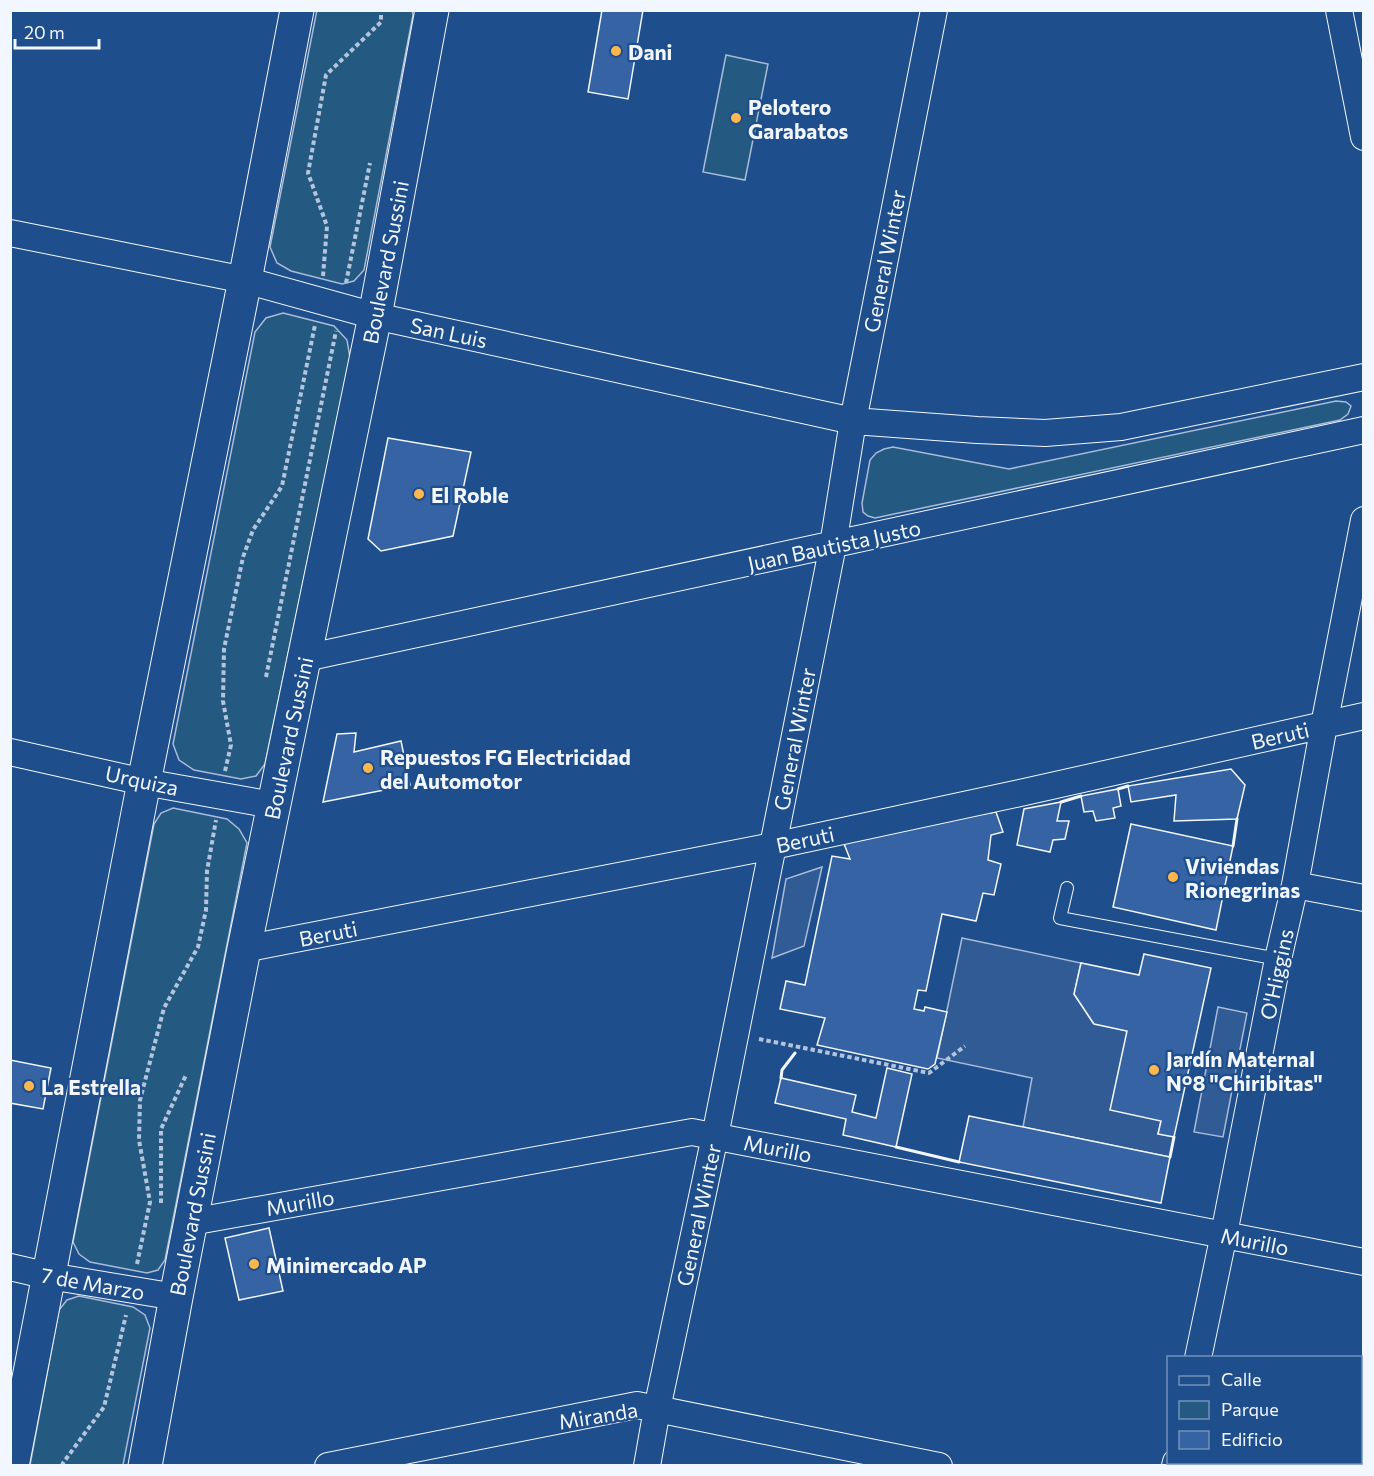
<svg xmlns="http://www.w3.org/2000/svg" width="1374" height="1476" viewBox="0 0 1374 1476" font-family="Commissioner,sans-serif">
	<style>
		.green { fill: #245a82; stroke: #a8bbd7; stroke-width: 1.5 }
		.parking { fill: #305b95; stroke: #a8bbd7; stroke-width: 1.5 }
		.building { fill: #3563a3; stroke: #f2f6ff; stroke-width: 1.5 }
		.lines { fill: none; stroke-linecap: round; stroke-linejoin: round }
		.lane-casing { stroke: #f2f6ff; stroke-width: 14 }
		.street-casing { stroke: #f2f6ff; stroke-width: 28 }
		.secondary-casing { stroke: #f2f6ff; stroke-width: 35 }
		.path { stroke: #b3c4dc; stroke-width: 4; stroke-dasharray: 4.5 3; stroke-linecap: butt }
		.lane { stroke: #1f4e8c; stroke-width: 12 }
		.street { stroke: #1f4e8c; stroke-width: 26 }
		.secondary { stroke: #1f4e8c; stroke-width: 33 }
		.wall { stroke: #f2f6ff; stroke-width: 3 }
		.poi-dot { fill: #ffb74d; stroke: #1f4e8c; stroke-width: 2 }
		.labels { text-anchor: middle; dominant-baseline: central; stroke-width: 4.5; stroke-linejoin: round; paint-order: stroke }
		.poi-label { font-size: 21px; font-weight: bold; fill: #f2f6ff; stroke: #1f4e8c; text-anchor: start }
		.street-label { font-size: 21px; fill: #f2f6ff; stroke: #1f4e8c }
	</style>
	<rect width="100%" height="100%" fill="#1f4e8c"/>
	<path class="green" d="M317,10H412L413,15L364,270L354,281L342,284L291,271L277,263L270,247Z
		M726,55L768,64L745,180L703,172Z
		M283,313L334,326L347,340L350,358L265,764L256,776L241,779L194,770L179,760L173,744L255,332L266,318Z
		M1336,401L1346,402L1351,406L1348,414L1340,420L875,518L868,516L863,512L862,503L870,460L876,453L884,449L893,447L1009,469Z
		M173,808L227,819L239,829L247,843L165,1260L158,1270L147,1273L90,1262L79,1254L73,1242L154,824L161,813Z
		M79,1296L133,1307L145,1315L150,1328L123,1465H30L59,1310L67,1300Z"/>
	<path class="parking" d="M822,867L804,946L772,958L786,879Z
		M962,938L1081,963L1074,994L1093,1023L1127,1031L1161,1121L1158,1134L1174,1137L1170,1157L1023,1127L1032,1078L937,1058Z
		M1218,1007L1247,1013L1223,1137L1194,1132Z"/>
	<path class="building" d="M602,10H643L628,99L588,92Z
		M388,438L471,452L453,536L381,551L368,539Z
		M356,733L354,752L401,741L410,785L323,802L337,734Z
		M1231,769L1245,785L1237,819L1174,821L1176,795L1131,802L1128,786Z
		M1118,789L1121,806L1113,808L1115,818L1096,821L1093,811L1084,812L1081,796Z
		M1061,802L1057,821H1069L1065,839L1053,840L1050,852L1017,845L1024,809Z
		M996,812L1003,832L991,835L988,860L1001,864L994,895L983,893L976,921L942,914L926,991L918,990L914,1009L924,1011L925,1007L947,1012L935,1064L928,1069L817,1045L825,1018L780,1009L786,981L805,985L832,856L850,859L841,836Z
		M1131,824L1233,846L1216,930L1113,907Z
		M1144,954L1211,968L1174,1137L1158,1134L1161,1121L1110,1110L1127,1031L1094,1024L1074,994L1081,963L1139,975Z
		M10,1060L51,1068L43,1109L10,1103Z
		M887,1068L912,1074L896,1147L843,1135L846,1119L775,1103L781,1078L856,1095L852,1112L876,1118Z
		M969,1116L1170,1157L1161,1203L959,1162Z
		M269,1228L283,1291L239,1300L225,1238Z"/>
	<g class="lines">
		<g class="lane-casing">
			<path id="lane" d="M1067,888L1060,918L1278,959"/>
		</g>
		<g class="street-casing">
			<path id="street" d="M1339,10L1364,137
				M10,233L245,280L375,316L853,421L977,430L1045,433L1121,427L1364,377
				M305,658L1364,430
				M10,752L144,782L273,805
				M1295,885L1364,898
				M244,949L773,846L1020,793L1364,716
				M191,1222L692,1132L1364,1262
				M10,1267L49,1276L176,1297
				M1198,1358L1224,1234L1278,959L1295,885L1324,725L1364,520
				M328,1466L637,1405L939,1466
				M647,1466L657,1409L715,1136L833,545L853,421L934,10
				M1175,1466L1176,1462"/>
		</g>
		<g class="secondary-casing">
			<path id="secondary" d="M12,1466L144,782L245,280L297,10
				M145,1466L176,1297L244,949L375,316L432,10"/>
		</g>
		<path class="path" d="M323,276L327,226L308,173L326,75L381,22V10
			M346,283L370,163
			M266,677L336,331
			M225,771L231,745L223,701L224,649L243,557L253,530L282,486L315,325
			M759,1039L929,1073L965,1046
			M161,1203V1129L186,1075
			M137,1264L150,1202L139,1140L140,1100L164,1008L198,947L206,910L207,871L216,820
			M62,1466L63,1463L104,1407L126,1315"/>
		<use href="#lane" class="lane"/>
		<use href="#street" class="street"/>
		<use href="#secondary" class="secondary"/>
		<path class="wall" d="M1118,789L1128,786
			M1061,802L1081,796
			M1233,846L1237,819
			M781,1078L782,1070L795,1053
			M896,1147L959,1162
			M1170,1157L1174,1137"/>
	</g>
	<g class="poi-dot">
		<circle cx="616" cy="51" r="6"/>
		<circle cx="736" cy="118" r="6"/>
		<circle cx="419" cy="494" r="6"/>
		<circle cx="368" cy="768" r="6"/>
		<circle cx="1173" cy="877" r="6"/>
		<circle cx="1154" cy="1070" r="6"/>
		<circle cx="29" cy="1086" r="6"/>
		<circle cx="254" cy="1264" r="6"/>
	</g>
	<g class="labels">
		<g class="poi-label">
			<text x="628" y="51">Dani</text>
			<text x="748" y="106">Pelotero<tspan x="748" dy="24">Garabatos</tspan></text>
			<text x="431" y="494">El Roble</text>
			<text x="380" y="756">Repuestos FG Electricidad<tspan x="380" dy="24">del Automotor</tspan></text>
			<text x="1185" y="865">Viviendas<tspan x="1185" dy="24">Rionegrinas</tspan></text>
			<text x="1166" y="1058">Jardín Maternal<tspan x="1166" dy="24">N°8 "Chiribitas"</tspan></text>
			<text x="41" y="1086">La Estrella</text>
			<text x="266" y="1264">Minimercado AP</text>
		</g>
		<g class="street-label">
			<text transform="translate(884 261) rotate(-79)">General Winter</text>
			<text transform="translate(385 262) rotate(-79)">Boulevard Sussini</text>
			<text transform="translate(449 332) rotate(12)">San Luis</text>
			<text transform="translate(834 545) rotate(-12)">Juan Bautista Justo</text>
			<text transform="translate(1280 735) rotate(-13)">Beruti</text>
			<text transform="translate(288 738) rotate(-78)">Boulevard Sussini</text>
			<text transform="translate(794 739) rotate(-79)">General Winter</text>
			<text transform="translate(142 780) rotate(12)">Urquiza</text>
			<text transform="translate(805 839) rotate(-12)">Beruti</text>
			<text transform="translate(328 933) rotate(-11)">Beruti</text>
			<text transform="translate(1276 974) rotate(-78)">O'Higgins</text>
			<text transform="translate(778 1148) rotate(11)">Murillo</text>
			<text transform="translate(300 1202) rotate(-10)">Murillo</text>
			<text transform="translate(192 1214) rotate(-79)">Boulevard Sussini</text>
			<text transform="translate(698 1215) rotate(-78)">General Winter</text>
			<text transform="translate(1255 1241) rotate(11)">Murillo</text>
			<text transform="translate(93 1283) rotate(10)">7 de Marzo</text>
			<text transform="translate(598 1415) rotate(-9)">Miranda</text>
		</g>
	</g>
	<rect width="1374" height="1476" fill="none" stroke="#f2f6ff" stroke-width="24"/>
	<rect x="1167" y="1356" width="195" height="108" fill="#1f4e8c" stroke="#7391ba" stroke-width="1.5"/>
	<rect x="1179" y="1376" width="30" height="9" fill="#1f4e8c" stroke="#7391ba" stroke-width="1.5"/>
	<text x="1221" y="1386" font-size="18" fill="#f2f6ff">Calle</text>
	<rect x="1179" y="1401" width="30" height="18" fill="#245a82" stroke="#7391ba" stroke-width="1.5"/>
	<text x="1221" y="1416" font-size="18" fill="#f2f6ff">Parque</text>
	<rect x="1179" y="1431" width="30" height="18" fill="#3563a3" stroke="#7391ba" stroke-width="1.5"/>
	<text x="1221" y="1446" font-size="18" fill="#f2f6ff">Edificio</text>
	<path d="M15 39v9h84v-9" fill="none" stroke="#f2f6ff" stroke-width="3"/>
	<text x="24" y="39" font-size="18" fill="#f2f6ff" stroke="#1f4e8c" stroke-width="4.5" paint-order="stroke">20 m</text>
</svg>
